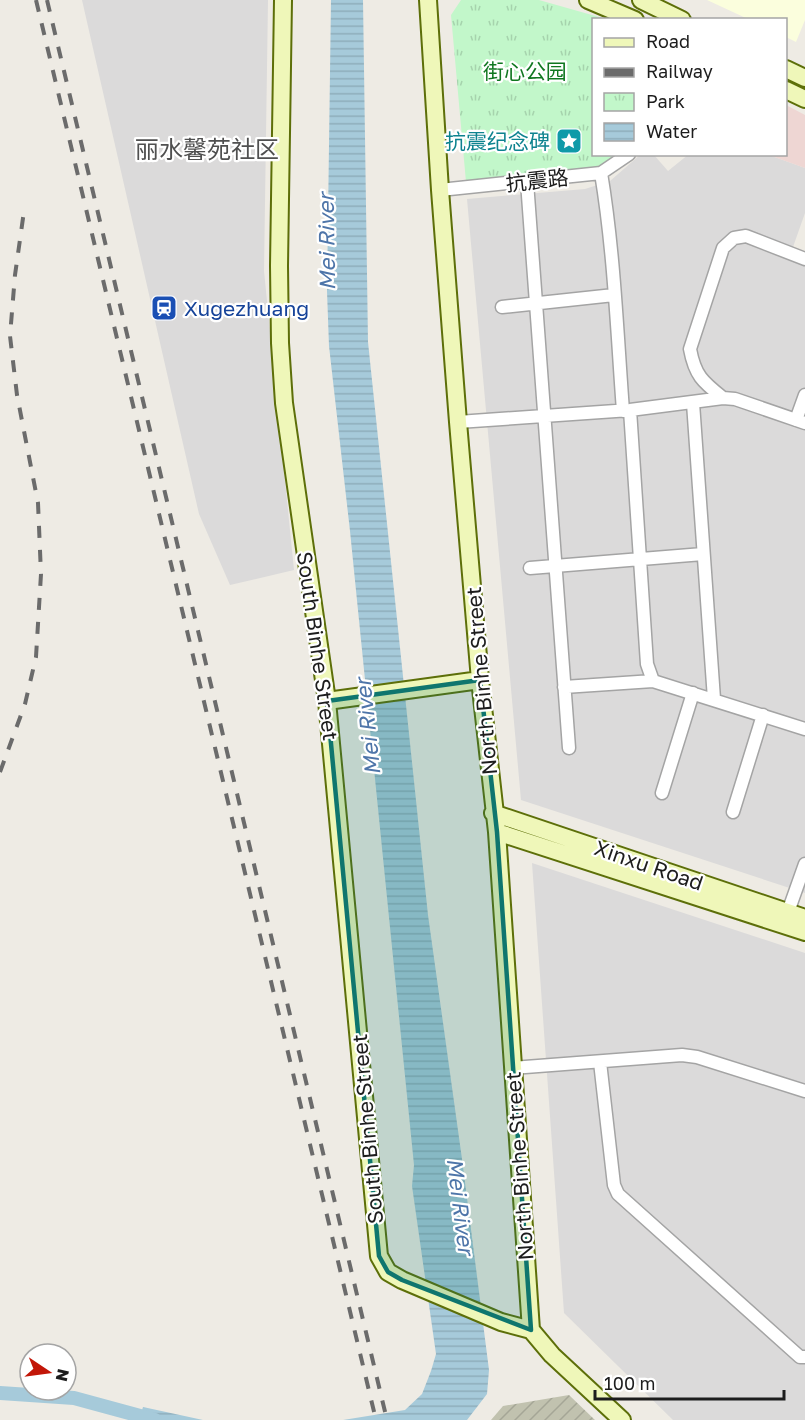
<svg xmlns="http://www.w3.org/2000/svg" width="805" height="1420" viewBox="0 0 805 1420" font-family="'Golos Text','Noto Sans SC',sans-serif">
	<style>
		.residential { fill: #dbdada }
		.commercial { fill: #eed6d3 }
		.education { fill: #fbfedd }
		.construction { fill: url(#construction-furrows) }
		.park { fill: url(#park-tufts) }
		.water { fill: url(#water-rules) }
		.lines { fill: none; stroke-linecap: round; stroke-linejoin: round }
		.canal { stroke: #a6cada; stroke-width: 14 }
		.street-casing { stroke: #a4a4a4; stroke-width: 15 }
		.secondary-casing { stroke: #5d6f09; stroke-width: 20 }
		.street { stroke: #fff; stroke-width: 12 }
		.secondary { stroke: #eff7b9; stroke-width: 16 }
		.rail { stroke: #6b6b6b; stroke-width: 4; stroke-dasharray: 12 12; stroke-linecap: butt }
		.marked { fill: #0f766e; fill-opacity: 0.2; stroke: #0f766e; stroke-width: 4.5; stroke-linejoin: round }
		.labels { text-anchor: middle; dominant-baseline: central; stroke-width: 4.5; stroke-linejoin: round; paint-order: stroke }
		.park-label { font-size: 21px; fill: #107720; stroke: #fff }
		.culture-label { font-size: 21px; fill: #0d838f; stroke: #fff; text-anchor: end }
		.street-label { font-size: 21px; fill: #1d1d1d; stroke: #fff }
		.transit-label { font-size: 21px; fill: #164399; stroke: #fff; text-anchor: start }
		.water-label { font-size: 22px; font-style: italic; fill: #4e75a9; stroke: #fff }
		.quarter-label { font-size: 24px; fill: #505050; stroke: #fff }
	</style>
	<defs>
		<pattern id="construction-furrows" width="10" height="10" patternUnits="userSpaceOnUse" patternTransform="scale(1.5)"><rect width="10" height="10" fill="#c1c2af"/><path d="M-1 1l2-2M0 10L10 0M9 11l2-2" fill="none" stroke="#a5a696"/></pattern>
		<pattern id="park-tufts" width="24" height="20" patternUnits="userSpaceOnUse" patternTransform="scale(1.5)"><rect width="24" height="20" fill="#c2f7ca"/><path d="M3 7l-1-3M5 7V3M7 7l1-3M15 17l-1-3M17 17v-4M19 17l1-3" fill="none" stroke="#a6d3ad"/></pattern>
		<pattern id="water-rules" width="6" height="5" patternUnits="userSpaceOnUse" patternTransform="scale(1.5)"><rect width="6" height="5" fill="#a6cada"/><path d="M0 2.5h6" fill="none" stroke="#8eadbb"/></pattern>
	</defs>
	<rect width="100%" height="100%" fill="#eeebe4"/>
	<path class="residential" d="M82,0H268L264,271L294,570L230,585L199,514Z
		M689,154L769,155L805,168V213L793,247L805,252V893L521,800L467,199L585,189L610,181L640,155H654L668,171Z
		M532,863L805,953V1420H673L564,1313Z"/>
	<path class="commercial" d="M786,105L805,115V168L769,155L786,154Z"/>
	<path class="education" d="M707,0H805V20L796,42L786,37V20L748,19Z"/>
	<path class="construction" d="M569,1395L595,1420H491L503,1406Z"/>
	<path class="park" d="M461,0H539L606,19L594,20V154L617,155L595,170L466,182L451,15Z"/>
	<path class="water" d="M331,0H363L368,342L428,915L462,1159L489,1370L487,1394L467,1420H343L405,1410L422,1394L431,1371L436,1354L412,1186L414,1165L350,531L329,346L327,291Z
		M143,1407L203,1420H205H139Z"/>
	<g class="lines">
		<path class="canal" d="M0,1393L74,1398L155,1420"/>
		<g class="street-casing">
			<path id="street" d="M601,173C614,251 617,331 623,411
				M527,182L569,748
				M440,190L601,173L629,154
				M502,307L614,295
				M723,398C703,382 695,376 690,349L723,248L734,238L746,236L805,259
				M693,403L714,699
				M630,410L647,664L653,681L805,729
				M796,420L805,395
				M458,422L630,410L723,398L735,399L805,423
				M530,568L703,554
				M564,687L653,681
				M662,793L693,693
				M733,812L763,715
				M788,912L805,864
				M600,1062L614,1185L618,1194L800,1357H805
				M512,1068L682,1055L697,1057L805,1091"/>
		</g>
		<g class="secondary-casing">
			<path id="secondary" d="M283,0L279,266L280,343L284,403L327,701L379,1256L388,1272L402,1280L501,1322L531,1330
				M428,0L440,190L458,422L480,680L497,832L531,1330L552,1355L622,1420
				M588,0L635,20
				M641,0L682,20
				M786,69L805,78
				M786,90L805,99
				M327,701L480,680
				M493,813L805,918
				M497,832L805,932"/>
		</g>
		<use href="#street" class="street"/>
		<use href="#secondary" class="secondary"/>
		<path class="rail" d="M36,0L376,1420
			M47,0L387,1420
			M0,772L25,704L36,657L41,574L38,503L17,395L10,336L15,275L24,211"/>
	</g>
	<path class="marked" d="M480,680L497,832L531,1330L402,1280L388,1272L379,1256L327,701Z"/>
	<defs>
		<g id="sight-square" transform="scale(1.35)"><rect x="-9" y="-9" width="18" height="18" rx="4" fill="#0f9aa8" stroke="#fff"/><path d="M0-6L1.8-2.2L6-1.7L2.9 1.2L3.7 5.4L0 3.3L-3.7 5.4L-2.9 1.2L-6-1.7L-1.8-2.2Z" fill="#fff"/></g>
		<g id="station-square" transform="scale(1.35)"><rect x="-9" y="-9" width="18" height="18" rx="4" fill="#1a4fb4" stroke="#fff"/><path d="M-3-6H3Q5-6 5-4V2Q5 4 3 4L4.5 6H3L1.5 4h-3L-3 6H-4.5L-3 4Q-5 4-5 2V-4Q-5-6-3-6ZM-3.5-4v3h7v-3ZM-3.5 1v1.5H-2V1ZM2 1v1.5H3.5V1Z" fill="#fff"/></g>
	</defs>
	<g fill-rule="evenodd">
		<use href="#sight-square" x="569" y="141"/>
		<use href="#station-square" x="164" y="308"/>
	</g>
	<g class="labels">
		<g class="park-label">
			<text x="525" y="71">街心公园</text>
		</g>
		<g class="culture-label">
			<text x="550" y="141">抗震纪念碑</text>
		</g>
		<g class="street-label">
			<text transform="translate(537 180) rotate(-6)">抗震路</text>
			<text transform="translate(318 646) rotate(82)">South Binhe Street</text>
			<text transform="translate(481 681) rotate(-95)">North Binhe Street</text>
			<text transform="translate(649 865) rotate(19)">Xinxu Road</text>
			<text transform="translate(367 1129) rotate(-95)">South Binhe Street</text>
			<text transform="translate(519 1166) rotate(-94)">North Binhe Street</text>
		</g>
		<g class="transit-label">
			<text x="184" y="308">Xugezhuang</text>
		</g>
		<g class="water-label">
			<text transform="translate(326 242) rotate(-91)">Mei River</text>
			<text transform="translate(367 727) rotate(-96)">Mei River</text>
			<text transform="translate(461 1206) rotate(83)">Mei River</text>
		</g>
		<g class="quarter-label">
			<text x="207" y="148">丽水馨苑社区</text>
		</g>
	</g>
	<rect x="592" y="18" width="195" height="138" fill="#ffffff" stroke="#a5a5a5" stroke-width="1.5"/>
	<rect x="604" y="38" width="30" height="9" fill="#eff7b9" stroke="#a5a5a5" stroke-width="1.5"/>
	<text x="646" y="48" font-size="18" fill="#1d1d1d">Road</text>
	<rect x="604" y="68" width="30" height="9" fill="#6b6b6b" stroke="#a5a5a5" stroke-width="1.5"/>
	<text x="646" y="78" font-size="18" fill="#1d1d1d">Railway</text>
	<rect x="604" y="93" width="30" height="18" fill="url(#park-tufts)" stroke="#a5a5a5" stroke-width="1.5"/>
	<text x="646" y="108" font-size="18" fill="#1d1d1d">Park</text>
	<rect x="604" y="123" width="30" height="18" fill="url(#water-rules)" stroke="#a5a5a5" stroke-width="1.5"/>
	<text x="646" y="138" font-size="18" fill="#1d1d1d">Water</text>
	<g transform="translate(48 1372) rotate(103)"><circle r="28" fill="#ffffff" stroke="#a5a5a5" stroke-width="1.5"/>
	<path d="M0-4.5L10 22L0 15L-10 22Z" fill="#c21608"/>
	<text y="-9" font-size="16" font-weight="bold" text-anchor="middle" fill="#1d1d1d">N</text>
	</g>
	<path d="M595 1390v9h189v-9" fill="none" stroke="#1d1d1d" stroke-width="3"/>
	<text x="604" y="1390" font-size="18" fill="#1d1d1d" stroke="#ffffff" stroke-width="4.5" paint-order="stroke">100 m</text>
</svg>
